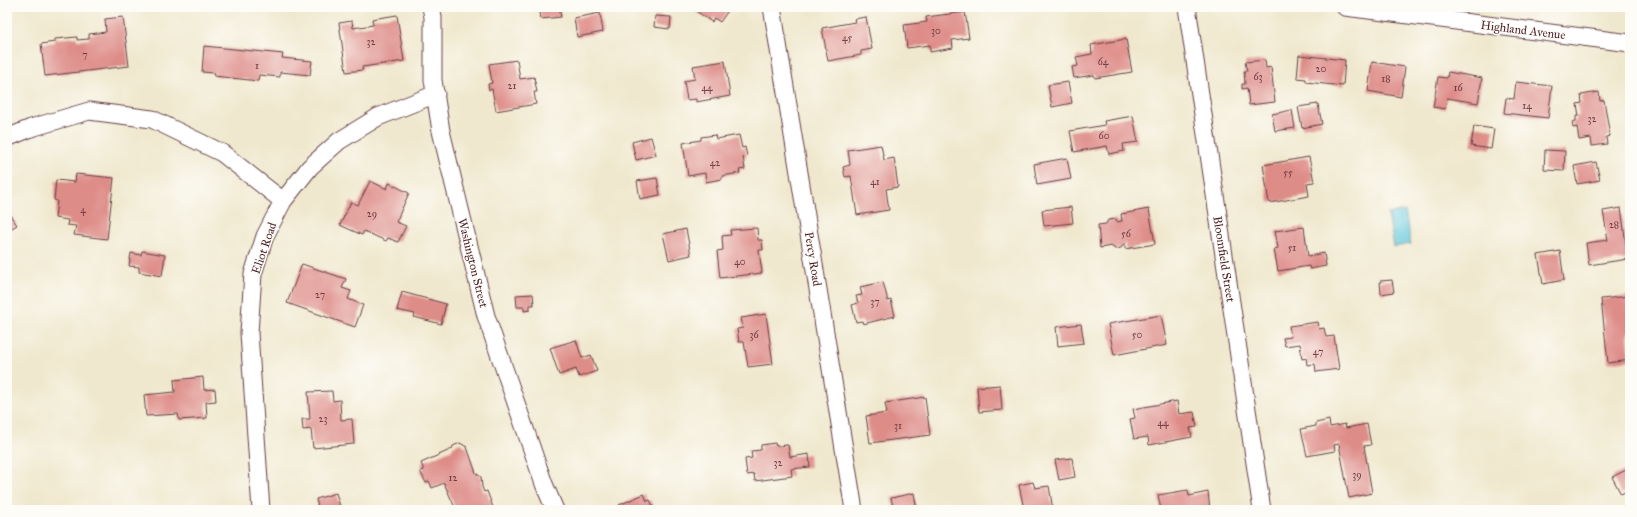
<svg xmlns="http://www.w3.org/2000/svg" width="1637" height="517" viewBox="0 0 1637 517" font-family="'IM FELL Great Primer',serif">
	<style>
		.water { fill: #5fc7db; stroke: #547383 }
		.building { fill: #de8c88 }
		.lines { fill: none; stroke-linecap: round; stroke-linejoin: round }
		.minor-casing { stroke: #633d43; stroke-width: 19 }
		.minor { stroke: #fff; stroke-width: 17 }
		.labels { text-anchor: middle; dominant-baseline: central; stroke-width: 3; stroke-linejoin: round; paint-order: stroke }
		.number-label { font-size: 10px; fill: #6f3a42 }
		.street-label { font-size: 12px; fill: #4a1f2b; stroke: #fdfcf7 }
	</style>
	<rect width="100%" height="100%" fill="#fdfcf7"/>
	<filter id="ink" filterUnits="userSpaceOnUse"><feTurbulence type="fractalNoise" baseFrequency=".025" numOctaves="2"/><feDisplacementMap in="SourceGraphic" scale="8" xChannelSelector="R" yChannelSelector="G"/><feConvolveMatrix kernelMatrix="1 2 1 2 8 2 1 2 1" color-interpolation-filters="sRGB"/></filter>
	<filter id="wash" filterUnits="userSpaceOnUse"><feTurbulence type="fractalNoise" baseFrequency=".012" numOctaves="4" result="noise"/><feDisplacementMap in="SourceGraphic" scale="16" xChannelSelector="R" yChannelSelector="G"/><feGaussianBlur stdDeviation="0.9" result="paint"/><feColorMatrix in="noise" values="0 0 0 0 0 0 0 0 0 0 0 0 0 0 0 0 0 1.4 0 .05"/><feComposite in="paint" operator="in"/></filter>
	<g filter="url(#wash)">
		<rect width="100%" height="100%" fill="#f0e8ce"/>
		<path class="water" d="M1405,211L1411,244L1394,247L1388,214Z"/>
		<g id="blocks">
			<path class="building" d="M539,7H559L561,17L541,19Z
				M690,7H729L730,8L720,22L714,18L712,22Z
				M965,12L969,38L952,40L953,48L930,52V45L907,48L904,25L927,22L926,17Z
				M600,13L603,32L577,37L574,18Z
				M397,15L404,61L362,67L363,70L346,72L339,23L352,21L353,28L373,25L372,19Z
				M655,16L671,17L670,29L654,27Z
				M123,17L129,66L45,76L41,44L55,42V39L77,37V40L89,39V34L106,32L105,19Z
				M866,17L872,49L861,51V55L828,61L822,28L855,22L854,19Z
				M1126,39L1132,72L1095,78L1094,75L1074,78L1072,67L1078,66L1076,57L1092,54L1091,45Z
				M204,46L283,54L282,58L312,61L310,75L280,72V77L259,75L258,81L214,76L215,73L202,72Z
				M1299,55L1345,60L1343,86L1306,82V79L1297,78Z
				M517,60L520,79L534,77L537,92H534L536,104L496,111L492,89L489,90L488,84L492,83L489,64Z
				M1265,60L1266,68L1271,67L1275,102L1249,105L1247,88L1242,89V84H1245L1244,71H1247L1245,62Z
				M725,61L730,96L696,102V99L687,100L684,81L695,79L693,66Z
				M1372,62L1405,67L1401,97L1368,91Z
				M1448,72L1482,78L1478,103L1447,98L1445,109L1433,107L1438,77L1447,78Z
				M1068,82L1072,103L1052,107L1048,85Z
				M1516,82L1552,86L1548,118L1504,113L1506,98L1514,99Z
				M1599,92L1600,101L1604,100L1610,136L1606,137L1607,144L1592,146L1591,138L1579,140L1577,127L1573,128L1572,122L1576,121V116H1579L1577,104L1582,103L1581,95Z
				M1318,104L1322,124L1302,128L1298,107Z
				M1292,110L1295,128L1275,131L1272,114Z
				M1133,116L1138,142L1123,144L1124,151L1109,154L1107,146L1074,152L1070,131L1105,125L1104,121Z
				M1474,126L1494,129L1491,149L1471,146Z
				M715,135L716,139L739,135L742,148L745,147L747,156L743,157L745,169L739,170L740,173L722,176V179L706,182L705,173L688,176L683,143L701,140V137Z
				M651,137L656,155L636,160L632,142Z
				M881,145L884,160L894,158L898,187L886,189L889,210L857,215L851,176L845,177L843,167L850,165L848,150Z
				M1545,150L1565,151L1564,171L1544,170Z
				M1309,157L1314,182L1307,183L1309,196L1269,203L1263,165Z
				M1067,158L1071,179L1037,185L1034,164Z
				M1596,162L1600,180L1577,184L1574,166Z
				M76,174L114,178L107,239L74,235L76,226L67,225L68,220L55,218L57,201L54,200L56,180L75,182Z
				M657,178L660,195L640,199L637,181Z
				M370,181L387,189L389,183L409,193L396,222L406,226L398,242L388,238L386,241L364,231L362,235L340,225L351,202L358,205Z
				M1071,207L1073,223L1044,226L1042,210Z
				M1621,208L1628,259L1589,265L1586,243L1608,240L1603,211Z
				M1149,209L1155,244L1125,249V243L1121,248L1115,249L1111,246L1100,248L1098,225L1106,224L1108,220L1116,219L1117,222L1122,221L1121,214Z
				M7,211L17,225L7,231Z
				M1304,227L1308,256L1324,253L1326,266L1310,269L1309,266L1278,271L1274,249L1278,248L1275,231Z
				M757,228L758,240H762L763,250H759L762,273L720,278L717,251L723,250L722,236L731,235L730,230Z
				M686,229L691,255L669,260L663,234Z
				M142,251L165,255L162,276L139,272V267L129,266L131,253L141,255Z
				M1560,251L1564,280L1543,284L1538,255Z
				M302,264L346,279L342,288L351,291L348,299L363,305L355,327L287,303Z
				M1392,280L1394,292L1381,294L1380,281Z
				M883,282L888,301L891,300L895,316L863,324L862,321L856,322L852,305L858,303L856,296L862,295L860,287Z
				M402,292L446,304L441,324L414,317L415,314L397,310Z
				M533,294L534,305H530V310L524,311V307H517L516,295Z
				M1630,296V332H1628L1630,360L1608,363L1601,299Z
				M766,314L773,364L748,367L744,342H739L737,329L743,328L741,318Z
				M1161,315L1167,345L1114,355L1108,324Z
				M1318,322L1319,329L1324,328L1326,337L1334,336L1339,369L1316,372L1315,364L1307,365L1306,358L1302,359L1300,344L1285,346L1283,338L1291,337L1289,326Z
				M1081,324L1084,343L1058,346L1056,327Z
				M576,340L582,358L591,355L597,371L579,377L576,369L559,375L550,348Z
				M203,377L204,390L215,389L216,401L206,402L207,418L179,420L178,414L146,416L144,395L175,392L174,380Z
				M1000,385L1002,410L979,412L977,387Z
				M332,391L333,401L340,400L341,420L352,419L354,444L313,448L311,429L303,430L302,419H310L308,392Z
				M925,397L930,435L870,443L866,416L887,413L885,403Z
				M1177,401L1179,414L1194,412L1197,427L1190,428L1192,437L1149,445L1148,437L1134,439L1130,419L1135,418L1133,409Z
				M1329,420L1330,427L1345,424L1346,428L1367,424L1371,445L1364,446L1372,493L1349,498L1339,444L1334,445L1335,451L1307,456L1301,429L1316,426V423Z
				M460,443L467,447L476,473L481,477L482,487L484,492L487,491L494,510H456L444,483L432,488L429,481L426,483L420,471L424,470L421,463L452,449L453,446Z
				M775,443L776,446L788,445L790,457L809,454L810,467L791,469L792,476L755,481L754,474L747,475L745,459L752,458L751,451L761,450V445Z
				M1072,458L1075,477L1059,480L1055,460Z
				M1630,468V489L1621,494L1612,477Z
				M1033,482L1035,488L1049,486L1053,510H1024L1019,485Z
				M1188,490L1189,496L1208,492L1210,510H1161L1158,495Z
				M336,493L341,510H315L314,508L318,507L316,499Z
				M914,493L917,510H894L891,498Z
				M644,494L647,501L650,500L655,510H622L619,505Z"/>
		</g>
	</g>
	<g filter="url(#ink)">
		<use href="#blocks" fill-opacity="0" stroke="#633d43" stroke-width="1"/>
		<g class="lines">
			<g class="minor-casing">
				<path id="minor" d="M431,7L433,17V80L441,131L486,316L544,484L555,510
					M772,7L854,510
					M1187,7L1262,510
					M1345,7L1630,43
					M7,138L31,128L89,111L152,119L222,153L283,201
					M261,510L249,333L253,274L265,236L283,201L310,167L339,141L378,117L436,94"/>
			</g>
			<use href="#minor" class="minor"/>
		</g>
	</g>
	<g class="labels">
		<g class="number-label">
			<text x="936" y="31">30</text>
			<text x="847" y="38">45</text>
			<text x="371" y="42">32</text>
			<text x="85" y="55">7</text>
			<text x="1103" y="62">64</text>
			<text x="257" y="66">1</text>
			<text x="1321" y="69">20</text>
			<text x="1258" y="77">63</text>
			<text x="1386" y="79">18</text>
			<text x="512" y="86">21</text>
			<text x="707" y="88">44</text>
			<text x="1458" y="88">16</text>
			<text x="1527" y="106">14</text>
			<text x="1592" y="119">32</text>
			<text x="1104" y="136">60</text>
			<text x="715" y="163">42</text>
			<text x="1288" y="173">55</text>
			<text x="875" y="182">41</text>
			<text x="83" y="210">4</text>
			<text x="372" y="214">29</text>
			<text x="1614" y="225">28</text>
			<text x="1126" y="234">56</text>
			<text x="1292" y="248">51</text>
			<text x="740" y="262">40</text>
			<text x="320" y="295">27</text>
			<text x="875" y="302">37</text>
			<text x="754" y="335">36</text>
			<text x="1137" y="335">50</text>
			<text x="1318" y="352">47</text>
			<text x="323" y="419">23</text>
			<text x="1163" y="423">44</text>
			<text x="898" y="426">31</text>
			<text x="778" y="463">32</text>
			<text x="1357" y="475">39</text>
			<text x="453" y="478">12</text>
		</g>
		<g class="street-label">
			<text transform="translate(1523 30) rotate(7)">Highland Avenue</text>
			<text transform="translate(264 248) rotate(-71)">Eliot Road</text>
			<text transform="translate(813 259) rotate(81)">Percy Road</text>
			<text transform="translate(1224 259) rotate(81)">Bloomfield Street</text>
			<text transform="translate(473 263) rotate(76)">Washington Street</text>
		</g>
	</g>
	<rect width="1637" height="517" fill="none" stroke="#fdfcf7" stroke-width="24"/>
</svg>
